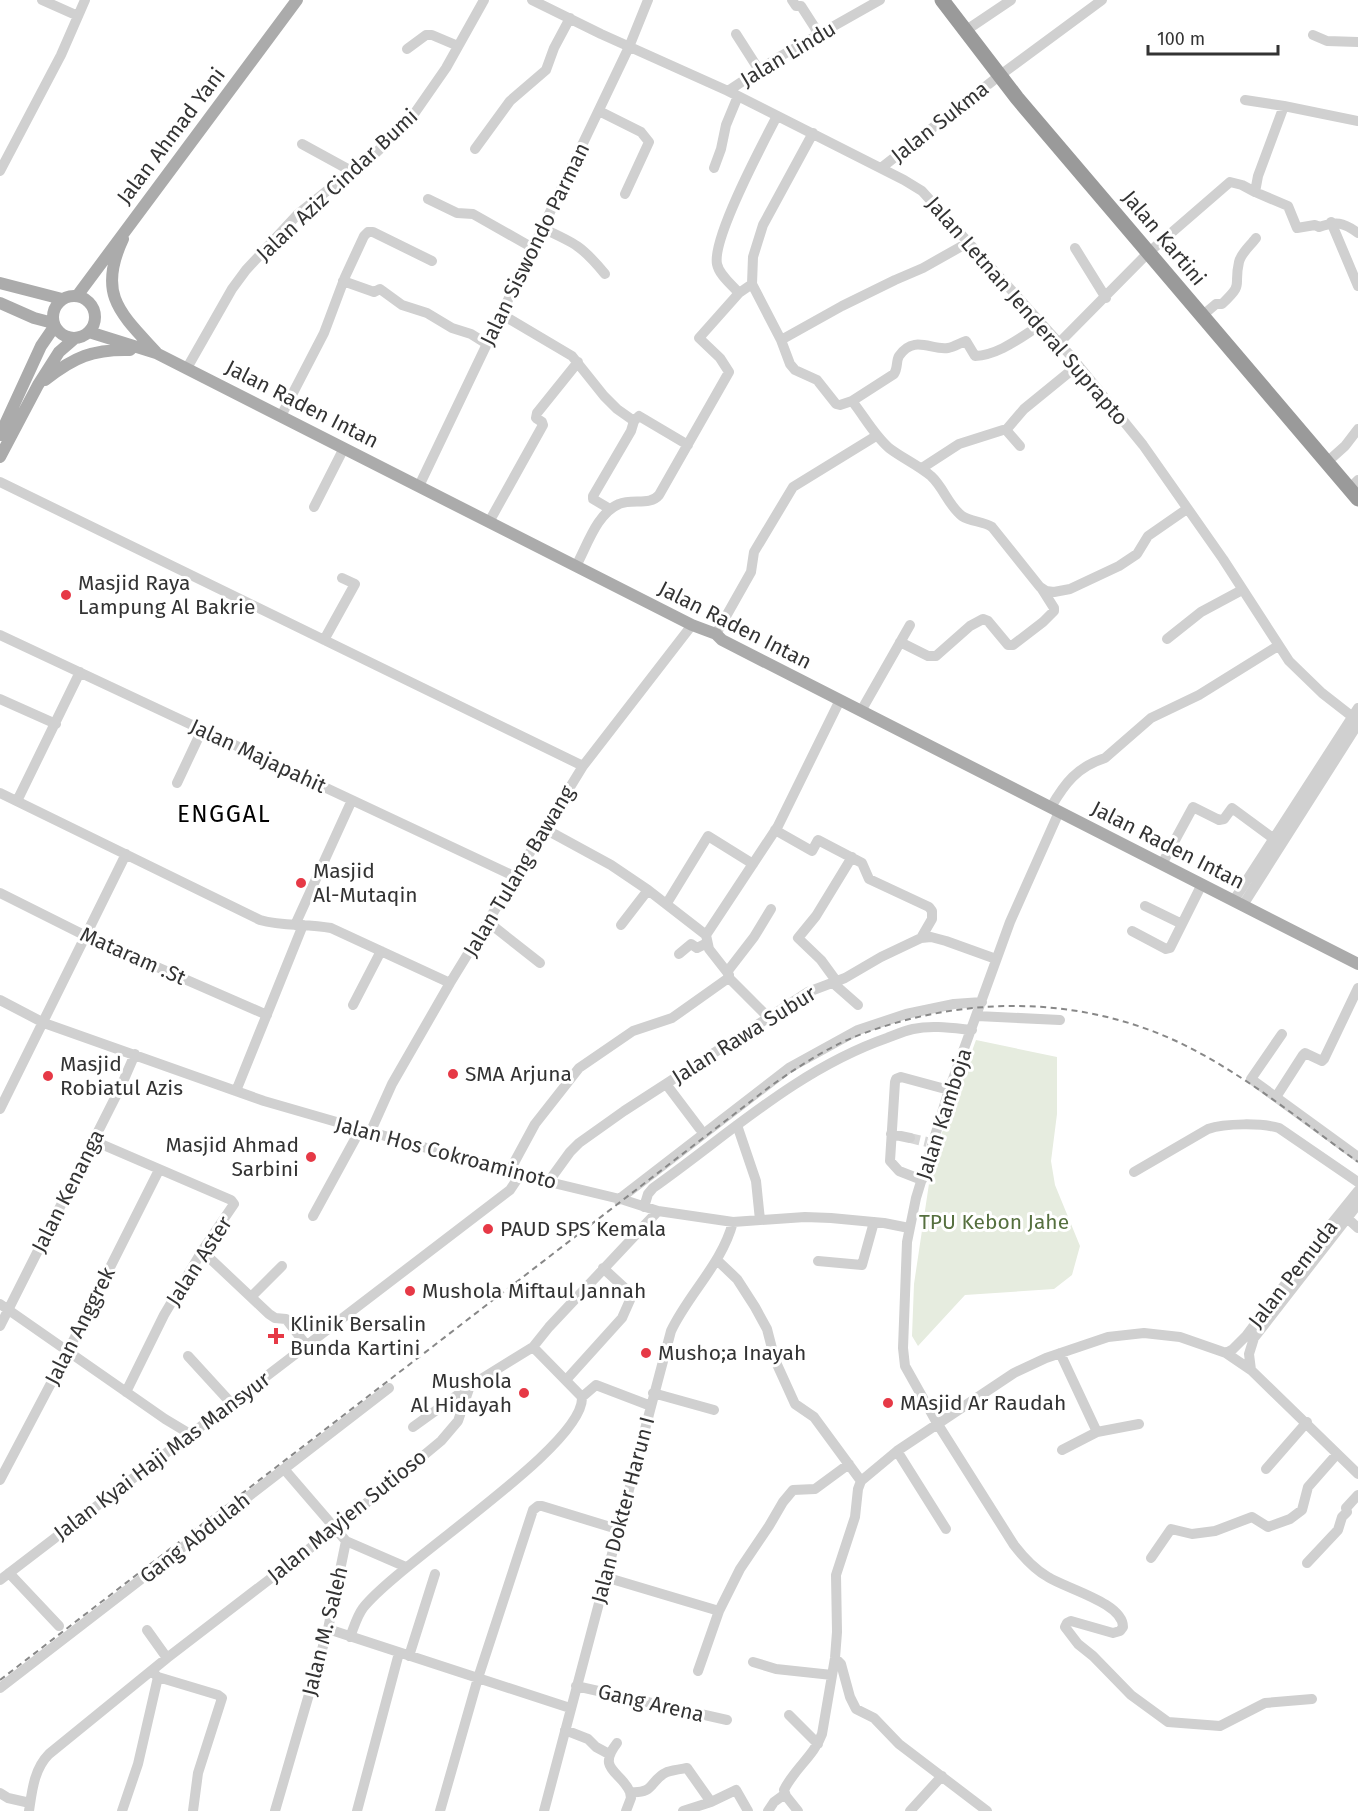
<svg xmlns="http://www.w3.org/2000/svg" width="1358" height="1811" viewBox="0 0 1358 1811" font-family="'Fira Sans',sans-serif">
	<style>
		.green { fill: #e6ecdf }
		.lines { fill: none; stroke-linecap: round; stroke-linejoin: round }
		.minor-tunnel { stroke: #d6d6d6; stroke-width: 10; stroke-dasharray: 10 5; stroke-linecap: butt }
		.minor { stroke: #d0d0d0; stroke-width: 10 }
		.major { stroke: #ababab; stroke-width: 12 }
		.highway { stroke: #9a9a9a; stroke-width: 15 }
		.rail { stroke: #888; stroke-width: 2; stroke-dasharray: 6 4.5; stroke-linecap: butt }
		.poi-dot { fill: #e63946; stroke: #fff; stroke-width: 2 }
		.labels { text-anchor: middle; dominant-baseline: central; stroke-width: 6; stroke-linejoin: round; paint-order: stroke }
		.street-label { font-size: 21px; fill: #333; stroke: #fff }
		.poi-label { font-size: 21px; fill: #333; stroke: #fff; text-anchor: start }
		.park-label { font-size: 21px; fill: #56703f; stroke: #fff }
		.quarter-label { font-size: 24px; letter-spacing: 1.5px; fill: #000; stroke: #fff }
	</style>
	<rect width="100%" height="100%" fill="#fff"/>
	<path class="green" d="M976,1040L1057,1057V1114L1051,1161L1055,1185L1080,1246L1072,1275L1054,1289L965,1295L918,1346L912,1336L914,1284L933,1157Z"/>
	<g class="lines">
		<path class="minor-tunnel" d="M910,1138L927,1142"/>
		<path class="minor" d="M42,0L78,16
			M532,0L601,34L728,91L904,180L922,191L1069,354L1143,445L1223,559L1289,661L1322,693L1358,721
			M792,0L796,6H801L819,34
			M965,31L1011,0
			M736,34L759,70
			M1313,35L1327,41L1358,42
			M407,49L426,35H432L458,46
			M728,91L779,57L880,0
			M1245,100L1284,106L1358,121
			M1284,106L1258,176L1255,192L1288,206L1297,228L1315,225L1319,227C1336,221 1343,222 1358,233
			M599,111L641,132L649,142L625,194
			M813,133L763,225L753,257L752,284L781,340L790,364L795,370L817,380L836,404L840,405L852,401C864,416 874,435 889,448C902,458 918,465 931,476C944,488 948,505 962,516C971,522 983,521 992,527L1040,587L1046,591L1054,592L1070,589L1119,566L1137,554L1148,536L1187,509
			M302,144L355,173
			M475,149L510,101L546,70L554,48L570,18
			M714,168L721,149L726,125L738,96
			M881,168L999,76L1102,0
			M0,171L61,55L85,0
			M428,199L457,213L473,214L533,248
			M1331,222L1358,286
			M542,228C575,243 582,246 605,274
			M1075,248L1106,298
			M343,281L374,292L380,289L402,305L427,313L452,328L471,334L487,344
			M739,293C732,285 719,275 717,264C712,238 763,143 777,116
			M501,314L572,356L604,396L617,409L634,421
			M1203,315L1216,304H1222C1245,282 1233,288 1239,262C1241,253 1251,245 1256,238
			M781,340L842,306L895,280L923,268L969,242
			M1059,343L1148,253L1230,182L1242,185L1255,192
			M187,368L232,289L246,270L298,214L328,190L343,184L402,128L414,114L446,68L484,0
			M852,401L894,374C898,368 896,361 899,356C914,334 932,351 948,348C954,347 960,343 966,341L975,356C1000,355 1022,336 1042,324
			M281,416L324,333L345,277L364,236L368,232H373L432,261
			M634,421L639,416L688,445
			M1006,430L1024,409L1078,365
			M1326,463L1345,446L1358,429
			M922,468L959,444L1003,430H1006L1020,446
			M0,482L583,766
			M419,486L629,47L648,0
			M1349,489L1358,480
			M314,507L344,448
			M610,509L593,499V496L631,431L634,421
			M489,522L543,425L542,422L536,418L537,413L578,362
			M576,566C587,546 597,513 619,504C632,498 650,506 659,495L729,372L720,358L699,338L739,293L752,284
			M716,634L751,572L754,552L793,487L876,436
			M0,635L516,877
			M1167,639L1201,612L1242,590
			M324,640L355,584L342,578
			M900,642L928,656H936L970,626L983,619L988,621L1008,645H1013L1043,622L1054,611V608L1042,589
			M0,699L56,724
			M861,711L910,625
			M177,783L202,730
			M0,793L260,920C283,927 307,923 331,928L450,983
			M17,801L80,672
			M1051,807C1065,783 1077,767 1105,758L1151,718L1199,695L1278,646
			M1059,812L1010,922L949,1090L916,1198L907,1242L903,1348L905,1366L937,1423L1014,1545C1024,1558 1034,1569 1048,1577C1067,1589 1123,1603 1123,1627L1120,1631L1113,1633L1071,1621L1067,1623L1065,1627L1078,1644L1093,1656L1131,1695L1168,1722L1220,1726L1265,1703L1312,1699
			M545,829L611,865L648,890L706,935
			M775,830L812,851L818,840L862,863L869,879L929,907L932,911V919L921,938
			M1162,864L1193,807L1219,820L1224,819L1232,808L1274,839
			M0,893L86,936L267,1015
			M1234,900L1358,708
			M667,903L708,836L753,864
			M1243,905L1358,724
			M1145,906L1182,924
			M488,922L540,963
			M295,925L352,800
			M621,925L648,890
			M1132,931L1166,949L1170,948L1202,884
			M706,935L778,826L840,700
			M706,935L709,949L727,972
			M679,954L691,944L697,948L707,943
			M727,972L754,937L771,909
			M728,977L769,1018
			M837,982L821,960L798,938L816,916L852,857
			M833,983L858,1005
			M0,1000L44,1023L264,1101L520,1175L624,1200L658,1211L733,1222L805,1217L831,1218L884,1223L909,1228
			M353,1005L381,951
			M977,1016L1060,1020
			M1282,1034L1251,1079L1358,1157
			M666,1084L700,1129
			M236,1091L303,925
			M1276,1097L1303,1055L1305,1053L1322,1061L1324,1059L1358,988
			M0,1109L126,854
			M737,1125L756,1181L760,1220
			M370,1133L392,1084L450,983L583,766L692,625
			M891,1134L910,1138
			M94,1141L231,1200L234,1204L202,1251L164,1315L126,1392
			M509,1172L535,1124L579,1068L633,1031L672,1018L727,979L729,975L727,972
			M1134,1172L1208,1129C1225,1123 1263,1123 1279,1128L1358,1182
			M922,1180L899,1171L890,1161L895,1082L896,1079L901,1077L949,1090
			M549,1181L570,1152L579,1143L624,1111L808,992L845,978L881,957L921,938L931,937L946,941L996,959
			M618,1200L789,1068L858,1030L906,1014L954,1004L982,1002
			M644,1207L648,1194L653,1188C728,1135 798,1069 887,1038C895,1035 904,1031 913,1029C932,1025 952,1028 972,1030
			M313,1216L360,1130
			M1347,1218L1358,1228
			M202,1251L269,1314L275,1318L286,1319L307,1346
			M717,1260L737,1279L755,1307L767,1329L775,1360L795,1404L814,1417L861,1481
			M818,1261L862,1265L874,1222
			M251,1297L282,1266
			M0,1304L165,1419L190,1434
			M0,1326L122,1084L135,1054
			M1060,1353L1097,1432L1139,1424
			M1226,1353L1233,1349L1246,1336L1320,1238L1358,1191
			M188,1356L231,1403
			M1251,1370L1249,1354L1254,1338L1358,1204
			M566,1380L622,1318L630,1300L629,1292L603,1268
			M653,1393L714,1410
			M582,1397L596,1385L651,1406
			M413,1427L470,1386
			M1062,1450L1097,1432
			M897,1451L946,1529
			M1266,1469L1307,1422
			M0,1480L68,1351L159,1170
			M346,1541L406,1567
			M1151,1558L1171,1529L1192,1534L1215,1531L1252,1517L1268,1527L1290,1519L1302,1510L1308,1487L1337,1454
			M1307,1563L1338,1530L1342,1517L1347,1512L1346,1508L1358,1495
			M9,1573L59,1626
			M605,1577L719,1611
			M0,1580L510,1190L520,1175
			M328,1629L570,1708
			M147,1630L167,1658
			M350,1637C354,1627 357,1616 363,1608C400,1561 585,1446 582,1397L533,1347
			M409,1656L435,1574
			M835,1658L841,1664L850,1697L856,1709L874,1718L899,1744L987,1811
			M753,1662L776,1669L832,1675
			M151,1671L158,1677L218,1695L222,1698L198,1773L193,1811
			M698,1671L719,1611L740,1569L769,1526L783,1502L793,1490L815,1489L849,1464
			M576,1686L727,1720
			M0,1688L389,1388
			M789,1715L818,1744
			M565,1730L588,1739L596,1747L609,1754
			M617,1743C596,1770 621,1771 630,1792C656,1794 649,1780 667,1772C673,1770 681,1769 687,1768L711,1802L736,1790L748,1811
			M0,1793L8,1798L30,1803
			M29,1811C32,1791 34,1769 49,1754L167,1658L335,1529L441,1441L458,1421L470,1386L533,1347L549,1327L658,1211
			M122,1811L138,1764L158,1677
			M275,1811L328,1629L346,1541L284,1469
			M357,1811L399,1653
			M440,1811L478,1678L533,1510L538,1506H542L617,1529
			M544,1811L671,1331C689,1293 722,1264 733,1222
			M626,1811L631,1798L630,1792
			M683,1811L711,1802
			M768,1811L774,1802L785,1794
			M798,1811L786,1796L784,1790C794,1769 814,1756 822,1734L835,1658L837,1632L836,1575L855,1517L858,1489L861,1481L897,1451L1014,1373L1046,1358L1108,1337L1144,1333L1180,1337L1226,1353L1251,1370L1358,1474
			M910,1811L942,1776"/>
		<path class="major" d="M123,239C97,294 120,313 156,352
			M0,283L62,299
			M53 317a21 21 0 1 1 42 0a21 21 0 1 1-42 0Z
			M77,296L297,0
			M0,303L34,318L53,323
			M89,332L156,353L692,625L716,634L722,640L1358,964
			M45,380C74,357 93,349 130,350
			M0,435L41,346L54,327
			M0,457L38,385L59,352L74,339"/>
		<path class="highway" d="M942,0L1017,98L1358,499"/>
		<path class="rail" d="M0,1680L772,1085C798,1067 825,1049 854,1037C958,996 1074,994 1176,1041C1242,1072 1300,1120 1358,1162"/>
	</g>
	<g class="poi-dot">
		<circle cx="66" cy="595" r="6"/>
		<circle cx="301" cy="883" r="6"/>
		<circle cx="453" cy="1074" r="6"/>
		<circle cx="48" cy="1076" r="6"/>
		<circle cx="311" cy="1157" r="6"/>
		<circle cx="488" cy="1229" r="6"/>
		<circle cx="410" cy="1291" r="6"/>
		<path d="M273 1327h6v6h6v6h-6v6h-6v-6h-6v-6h6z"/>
		<circle cx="646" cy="1353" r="6"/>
		<circle cx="524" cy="1393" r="6"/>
		<circle cx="888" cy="1403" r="6"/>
	</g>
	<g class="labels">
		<g class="street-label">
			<text transform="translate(788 54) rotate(-31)">Jalan Lindu</text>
			<text transform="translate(940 122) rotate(-38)">Jalan Sukma</text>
			<text transform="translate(171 136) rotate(-53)">Jalan Ahmad Yani</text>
			<text transform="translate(337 185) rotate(-43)">Jalan Aziz Cindar Bumi</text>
			<text transform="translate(1164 238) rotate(50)">Jalan Kartini</text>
			<text transform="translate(535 244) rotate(-64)">Jalan Siswondo Parman</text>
			<text transform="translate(1027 311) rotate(49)">Jalan Letnan Jenderal Suprapto</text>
			<text transform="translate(302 404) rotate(27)">Jalan Raden Intan</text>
			<text transform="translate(735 625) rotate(27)">Jalan Raden Intan</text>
			<text transform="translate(258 756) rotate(25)">Jalan Majapahit</text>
			<text transform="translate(1168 845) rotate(27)">Jalan Raden Intan</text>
			<text transform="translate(519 871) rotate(-59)">Jalan Tulang Bawang</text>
			<text transform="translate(133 956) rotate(24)">Mataram .St</text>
			<text transform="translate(744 1035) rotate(-32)">Jalan Rawa Subur</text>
			<text transform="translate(944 1114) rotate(-72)">Jalan Kamboja</text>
			<text transform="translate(446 1153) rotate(15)">Jalan Hos Cokroaminoto</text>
			<text transform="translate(68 1191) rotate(-63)">Jalan Kenanga</text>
			<text transform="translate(199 1261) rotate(-57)">Jalan Aster</text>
			<text transform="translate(1293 1274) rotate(-52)">Jalan Pemuda</text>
			<text transform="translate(80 1326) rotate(-63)">Jalan Anggrek</text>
			<text transform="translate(162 1456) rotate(-37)">Jalan Kyai Haji Mas Mansyur</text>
			<text transform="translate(623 1510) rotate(-75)">Jalan Dokter Harun I</text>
			<text transform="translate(347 1516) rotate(-39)">Jalan Mayjen Sutioso</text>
			<text transform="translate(195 1538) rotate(-38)">Gang Abdulah</text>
			<text transform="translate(325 1631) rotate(-76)">Jalan M. Saleh</text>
			<text transform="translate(651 1703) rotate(13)">Gang Arena</text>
		</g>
		<g class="poi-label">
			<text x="78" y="583">Masjid Raya<tspan x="78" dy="24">Lampung Al Bakrie</tspan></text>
			<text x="313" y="871">Masjid<tspan x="313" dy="24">Al-Mutaqin</tspan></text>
			<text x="60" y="1064">Masjid<tspan x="60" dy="24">Robiatul Azis</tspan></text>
			<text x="465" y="1074">SMA Arjuna</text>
			<text x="299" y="1145" text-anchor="end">Masjid Ahmad<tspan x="299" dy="24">Sarbini</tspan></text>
			<text x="500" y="1229">PAUD SPS Kemala</text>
			<text x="422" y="1291">Mushola Miftaul Jannah</text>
			<text x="290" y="1324">Klinik Bersalin<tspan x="290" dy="24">Bunda Kartini</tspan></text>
			<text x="658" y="1353">Musho;a Inayah</text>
			<text x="512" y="1381" text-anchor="end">Mushola<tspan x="512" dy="24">Al Hidayah</tspan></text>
			<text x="900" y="1403">MAsjid Ar Raudah</text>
		</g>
		<g class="park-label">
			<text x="994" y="1222">TPU Kebon Jahe</text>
		</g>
		<g class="quarter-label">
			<text x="224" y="814">ENGGAL</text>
		</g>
	</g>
	<path d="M1148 45v9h130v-9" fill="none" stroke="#333333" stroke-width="3"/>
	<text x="1157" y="45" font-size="18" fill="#333333" stroke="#ffffff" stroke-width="4.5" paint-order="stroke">100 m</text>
</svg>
